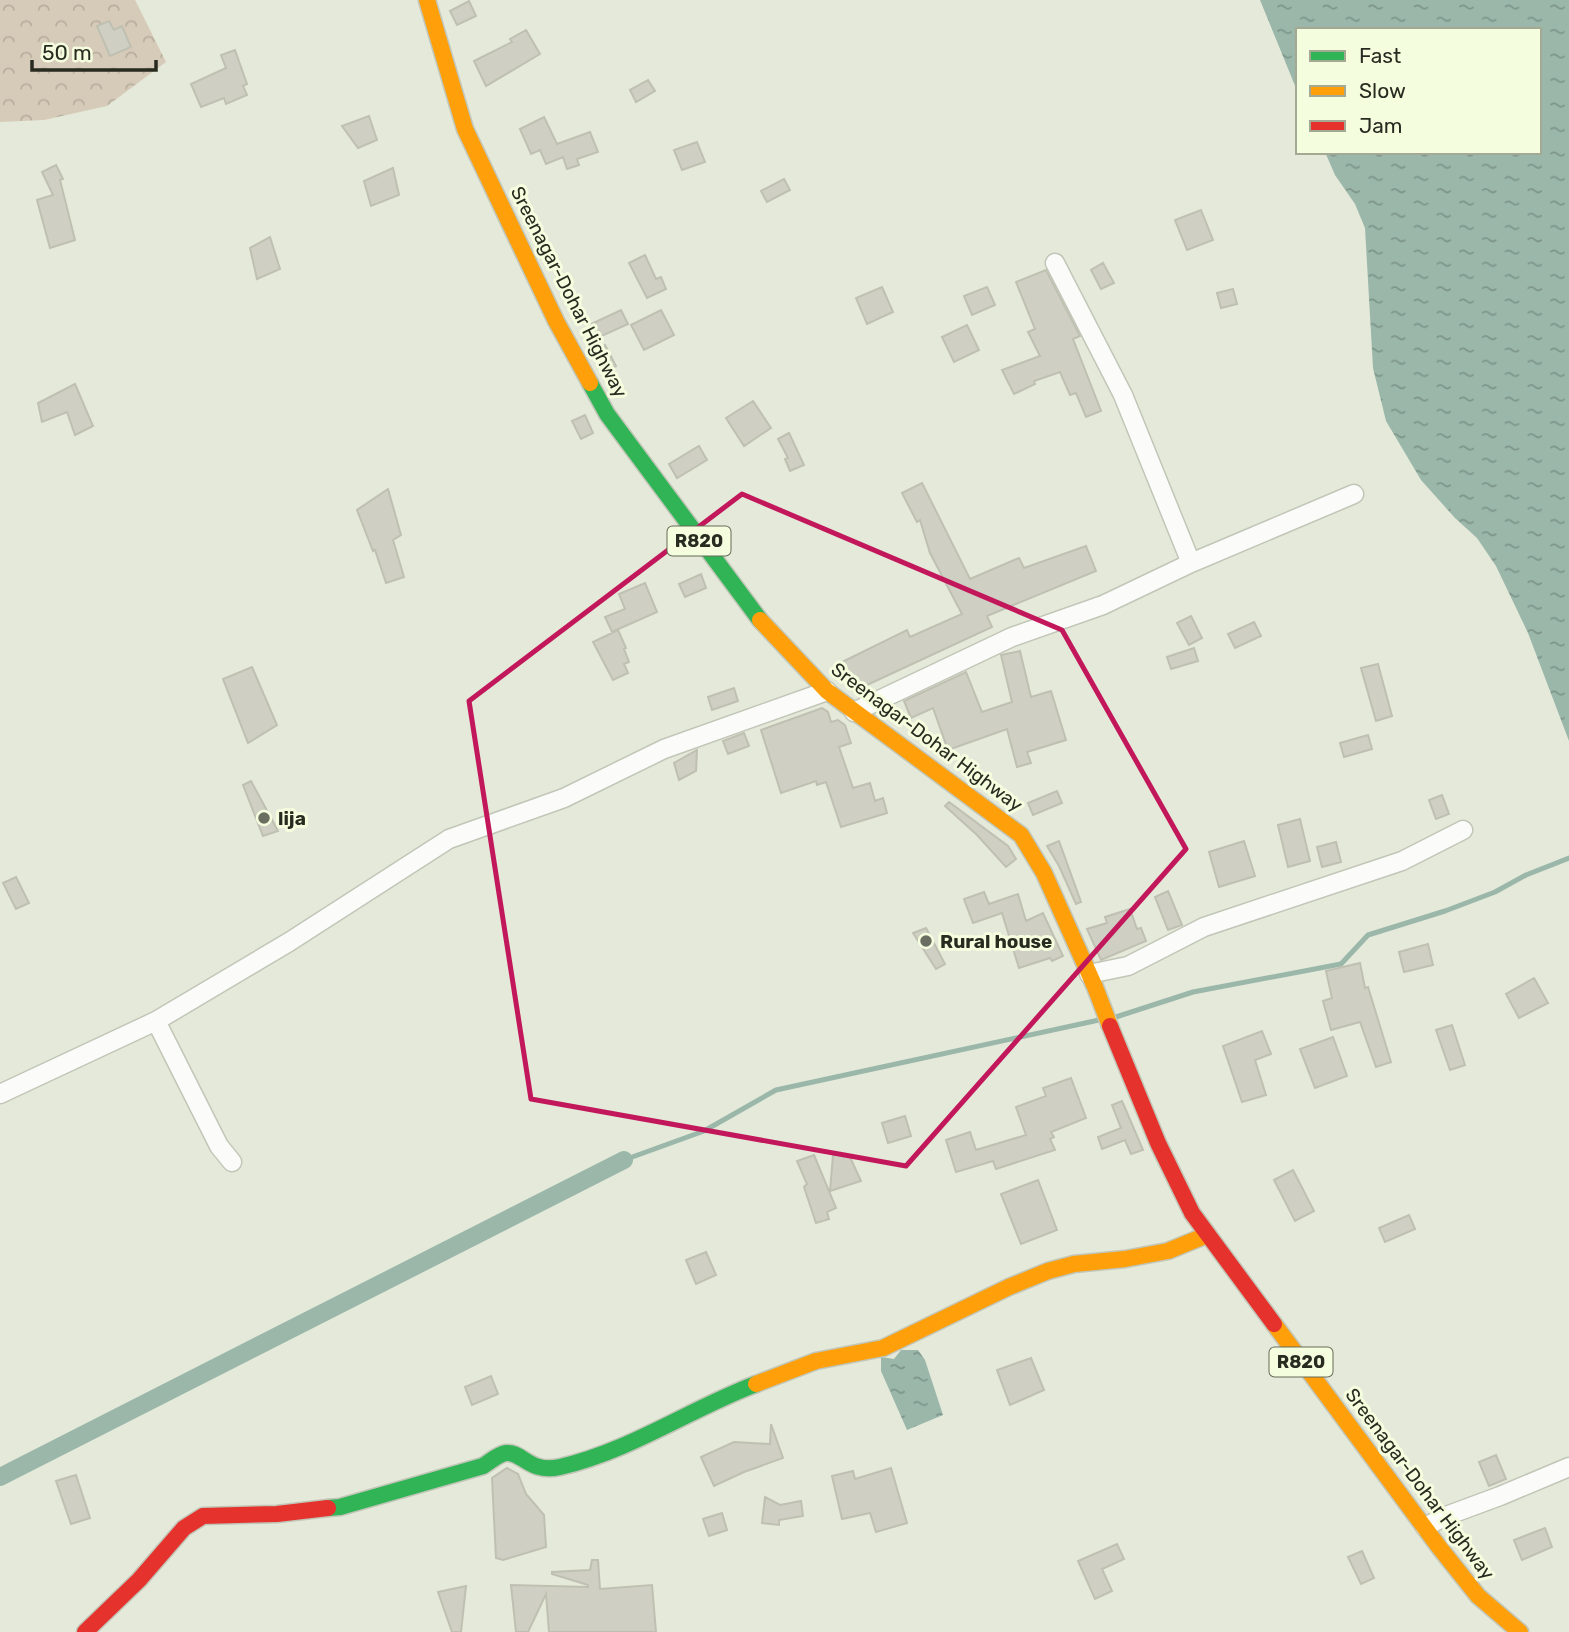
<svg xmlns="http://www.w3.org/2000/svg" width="1569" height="1632" viewBox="0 0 1569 1632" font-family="Rubik,sans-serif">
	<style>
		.forest { fill: url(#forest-crowns) }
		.water { fill: url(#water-ripples) }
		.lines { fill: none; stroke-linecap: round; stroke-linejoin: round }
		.stream { stroke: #9ab7aa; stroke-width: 5 }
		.canal { stroke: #9ab7aa; stroke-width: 18 }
		.building { fill: #cfd0c3; stroke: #bfc0b2; stroke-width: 2 }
		.street-casing { stroke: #c2c6b8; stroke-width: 21 }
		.fast-casing { stroke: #c2c6b8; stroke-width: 19 }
		.slow-casing { stroke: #c2c6b8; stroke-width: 19 }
		.jam-casing { stroke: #c2c6b8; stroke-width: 19 }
		.street { stroke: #fbfcf9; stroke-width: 18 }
		.fast { stroke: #30b455; stroke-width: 16 }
		.slow { stroke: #ff9f0a; stroke-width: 16 }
		.jam { stroke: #e5322d; stroke-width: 16 }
		.marked { fill: none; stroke: #c2185b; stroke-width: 5; stroke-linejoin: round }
		.poi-dot { fill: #6a6e60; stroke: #f5fddf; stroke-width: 2.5 }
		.labels { text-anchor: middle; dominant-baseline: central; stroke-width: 6; stroke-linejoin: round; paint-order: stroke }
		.shield { fill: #f5fddf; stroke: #666a59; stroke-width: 2 }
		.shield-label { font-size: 18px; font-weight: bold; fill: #282b1f }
		.street-label { font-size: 19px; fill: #282b1f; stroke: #f5fddf }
		.poi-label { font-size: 19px; font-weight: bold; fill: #282b1f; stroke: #f5fddf; text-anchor: start }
	</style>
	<defs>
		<pattern id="forest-crowns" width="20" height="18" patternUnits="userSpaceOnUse" patternTransform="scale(1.75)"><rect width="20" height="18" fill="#d6cbb8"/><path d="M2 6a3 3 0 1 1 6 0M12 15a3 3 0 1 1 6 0" fill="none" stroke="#b8ae9e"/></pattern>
		<pattern id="water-ripples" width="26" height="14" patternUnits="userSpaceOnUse" patternTransform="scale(1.75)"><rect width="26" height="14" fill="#9ab7aa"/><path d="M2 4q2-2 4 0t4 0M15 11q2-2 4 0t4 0" fill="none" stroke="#7e958a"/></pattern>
	</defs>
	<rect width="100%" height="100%" fill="#e4e9d9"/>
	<path class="forest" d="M0,0H135L166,62L107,106L44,120L0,122Z"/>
	<path class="water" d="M1260,0H1569V741L1528,633L1496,566L1477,538L1455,518L1421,480L1386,421L1373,368L1365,228L1355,204L1335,175L1325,152H1539V30H1298V93Z
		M901,1350H918L925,1360L943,1415L907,1430L881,1371V1357L894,1359Z"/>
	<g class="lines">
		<path class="stream" d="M1116,1017L1193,992L1341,964L1368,935L1445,911L1495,892L1526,875L1569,858
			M624,1160L704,1131L776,1090L1099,1020"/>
		<path class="canal" d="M0,1477L624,1160"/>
	</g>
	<path class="building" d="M469,1L476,16L457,25L450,11Z
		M109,21L114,30L122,26L131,47L110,56L97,26Z
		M526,30L540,54L486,86L474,61L512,42L510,39Z
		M235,50L247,84L243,86L247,95L226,104L224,98L201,107L191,84L226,68L221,55Z
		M648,80L655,91L636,102L630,90Z
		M369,116L377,140L358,148L342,126Z
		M544,117L557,144L590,132L598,152L577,159L579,165L567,169L563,157L546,164L540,150L531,154L520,129Z
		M697,142L705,162L682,170L674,150Z
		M56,165L63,179L60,180L75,240L50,248L37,200L53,195L42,172Z
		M393,168L399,195L371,206L364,181Z
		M784,179L790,190L767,202L761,191Z
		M1201,210L1213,240L1187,250L1175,220Z
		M270,237L280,269L257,279L250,248Z
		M645,255L656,279L661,277L666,289L647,298L629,263Z
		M1103,263L1114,283L1101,289L1091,270Z
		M1046,270L1080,336L1073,339L1101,411L1086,417L1076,393L1070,395L1060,372L1034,381L1035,384L1014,394L1002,370L1040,356L1028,332L1035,329L1016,282Z
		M882,287L893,312L867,324L856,298Z
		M987,287L995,305L972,315L964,296Z
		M1233,289L1237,304L1221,308L1217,293Z
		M621,310L628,324L595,339L589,325Z
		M661,310L674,335L644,350L631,325Z
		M967,325L979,350L954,362L942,337Z
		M605,345L616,366L603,373L592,352Z
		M75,384L93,426L75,435L67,412L42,422L38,403Z
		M753,401L771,428L744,446L726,418Z
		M585,415L593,433L581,439L572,421Z
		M789,433L804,465L790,471L785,459L788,458L778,439Z
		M699,446L707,460L677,478L669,464Z
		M922,483L970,579L1019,558L1024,568L1086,546L1096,571L987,616L992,627L854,691L849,687L838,664L907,630L910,637L962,614L930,553L920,520L917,522L902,493Z
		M388,489L401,535L393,540L404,577L386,583L375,550L373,551L357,510Z
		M701,574L706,588L685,597L679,584Z
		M645,583L657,612L612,632L605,617L625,609L619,594Z
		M1191,616L1202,638L1189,645L1177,623Z
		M1254,622L1261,636L1235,648L1228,634Z
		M618,630L626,648L624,649L629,662L624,664L628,673L613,680L593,642Z
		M1194,648L1198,661L1171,669L1167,657Z
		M1020,651L1031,697L1051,691L1066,740L1027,752L1031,763L1017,767L1007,729L948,750L933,708L911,718L904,701L966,672L982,712L1012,702L1001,655Z
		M1378,664L1392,716L1376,721L1361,668Z
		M252,667L277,725L248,743L223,679Z
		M734,688L738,701L712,710L708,697Z
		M822,708L828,712L831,722L838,720L845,725L851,743L839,747L853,788L870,783L875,801L883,798L887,813L841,827L826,782L817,785L816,781L781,793L761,730Z
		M744,733L749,746L728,754L723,741Z
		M1368,735L1372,749L1344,757L1340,743Z
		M697,750L696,771L679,780L674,763Z
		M251,781L278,831L263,836L243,785Z
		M1057,791L1062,803L1033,815L1028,803Z
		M1442,795L1449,814L1436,819L1429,800Z
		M949,802L1008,846L1016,859L1006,867L977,835L945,806Z
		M1300,819L1310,861L1288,867L1278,825Z
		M1059,841L1081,902L1076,904L1059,866L1047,846Z
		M1244,841L1255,876L1219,887L1209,852Z
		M1336,842L1341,862L1322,867L1317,847Z
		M16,877L29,903L16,909L3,883Z
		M1168,891L1182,925L1168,930L1155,897Z
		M984,892L989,904L1018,894L1026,921L1043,913L1063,956L1052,961L1050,958L1019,968L1002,913L973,923L964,899Z
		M1130,909L1137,929L1141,928L1146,941L1101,960L1087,929L1107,923L1105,917Z
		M926,928L945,964L936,969L913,933Z
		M1428,944L1433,965L1404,972L1399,952Z
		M1360,963L1365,988L1368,987L1391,1062L1376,1067L1360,1022L1331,1030L1323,1001L1332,998L1326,971Z
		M1534,978L1548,1003L1519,1018L1506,994Z
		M1452,1025L1465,1065L1450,1070L1436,1030Z
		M1262,1031L1271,1054L1255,1060L1266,1095L1242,1102L1223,1046Z
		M1333,1037L1347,1076L1315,1088L1300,1049Z
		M1071,1078L1086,1118L1051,1132L1054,1137L1050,1139L1055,1150L996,1169L993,1161L956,1172L946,1140L970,1132L976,1150L1026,1135L1016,1107L1046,1096L1043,1088Z
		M1122,1101L1143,1150L1131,1154L1125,1140L1102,1149L1098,1137L1121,1128L1112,1105Z
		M905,1116L911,1136L888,1143L882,1123Z
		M814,1155L836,1208L827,1212L829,1219L816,1223L804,1187L807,1184L797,1161Z
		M833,1155H849L861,1181L830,1191Z
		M1293,1170L1314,1211L1295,1221L1274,1180Z
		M1038,1180L1057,1230L1021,1244L1001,1194Z
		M1409,1215L1415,1229L1385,1242L1379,1228Z
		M706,1252L716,1275L696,1284L686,1260Z
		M1031,1358L1044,1390L1010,1405L997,1370Z
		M491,1376L498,1394L472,1405L465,1387Z
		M771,1424L783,1458L744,1472L714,1486L701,1457L734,1442L770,1444Z
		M1496,1455L1506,1479L1489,1486L1479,1462Z
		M507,1468L518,1474L526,1494L544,1515L546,1547L503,1560L496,1558L492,1478Z
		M891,1468L907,1523L876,1532L870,1513L842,1519L832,1476L853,1471L855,1479Z
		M76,1475L90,1518L71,1524L56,1481Z
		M765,1497L780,1505L801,1501L803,1516L779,1520V1525L762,1523Z
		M722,1513L727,1530L709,1536L703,1519Z
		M1545,1528L1552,1547L1522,1560L1514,1540Z
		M1117,1544L1124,1559L1102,1569L1112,1591L1095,1599L1078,1561Z
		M1362,1551L1374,1578L1361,1584L1348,1557Z
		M592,1560H598L600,1589L652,1585L656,1632H549L546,1594L528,1632H516L511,1585L588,1587V1585L552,1574V1572L590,1570Z
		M466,1586L461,1632H452L438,1592Z"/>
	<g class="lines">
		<g class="street-casing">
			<path id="street" d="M1055,263L1123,395L1191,563
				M854,712L1012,637L1103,605L1191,563L1354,494
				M1089,974L1128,966L1204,927L1402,861L1463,830
				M156,1021L219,1146L232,1162
				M0,1094L156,1021L289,942L449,839L564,798L664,749L827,691
				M1425,1527L1446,1516L1500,1496L1569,1467"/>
		</g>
		<g class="fast-casing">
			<path id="fast" d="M590,383L607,414L760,620
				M328,1508L340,1507L483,1466C490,1462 498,1454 506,1453C522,1451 529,1474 560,1467C630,1451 690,1409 756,1384"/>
		</g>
		<g class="slow-casing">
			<path id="slow" d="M427,0L465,129L556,321L590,383
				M760,620L827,691L1021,835L1044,873L1095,987L1110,1026
				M1274,1324L1439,1547L1478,1596L1520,1632
				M756,1384L816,1361L883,1348L1009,1287L1048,1271L1074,1264L1125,1259L1168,1251L1207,1235"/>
		</g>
		<g class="jam-casing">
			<path id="jam" d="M1110,1026L1158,1143L1192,1213L1274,1324
				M85,1632L139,1580L184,1528L203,1516L277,1514L328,1508"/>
		</g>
		<use href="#street" class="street"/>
		<use href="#fast" class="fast"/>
		<use href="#slow" class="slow"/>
		<use href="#jam" class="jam"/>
	</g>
	<path class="marked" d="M742,494L1062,630L1186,849L906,1166L531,1099L469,701Z"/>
	<g class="poi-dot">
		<circle cx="264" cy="818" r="7"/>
		<circle cx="926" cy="941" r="7"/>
	</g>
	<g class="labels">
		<g class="shield">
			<rect x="667.5" y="526.5" width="63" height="29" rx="5"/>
			<rect x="1269.5" y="1347.5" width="63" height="29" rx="5"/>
		</g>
		<g class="shield-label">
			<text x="699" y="541">R820</text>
			<text x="1301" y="1362">R820</text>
		</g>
		<g class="street-label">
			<text transform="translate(569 292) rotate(63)">Sreenagar-Dohar Highway</text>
			<text transform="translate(927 737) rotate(37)">Sreenagar-Dohar Highway</text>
			<text transform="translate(1420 1484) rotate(53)">Sreenagar-Dohar Highway</text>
		</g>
		<g class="poi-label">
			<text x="278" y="818">lija</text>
			<text x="940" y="941">Rural house</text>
		</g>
	</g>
	<rect x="1296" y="28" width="245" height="126" fill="#f5fddf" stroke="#a3a992" stroke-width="2"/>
	<rect x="1310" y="51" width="35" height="10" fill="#30b455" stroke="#a3a992" stroke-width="2"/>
	<text x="1359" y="63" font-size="21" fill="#282b1f">Fast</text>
	<rect x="1310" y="86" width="35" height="10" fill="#ff9f0a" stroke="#a3a992" stroke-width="2"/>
	<text x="1359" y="98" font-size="21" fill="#282b1f">Slow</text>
	<rect x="1310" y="121" width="35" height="10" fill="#e5322d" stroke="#a3a992" stroke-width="2"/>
	<text x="1359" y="133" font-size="21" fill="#282b1f">Jam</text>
	<path d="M32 60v10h124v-10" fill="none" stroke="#282b1f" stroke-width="3.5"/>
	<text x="42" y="60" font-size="21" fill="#282b1f" stroke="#f5fddf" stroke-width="5" paint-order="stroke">50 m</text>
</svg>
